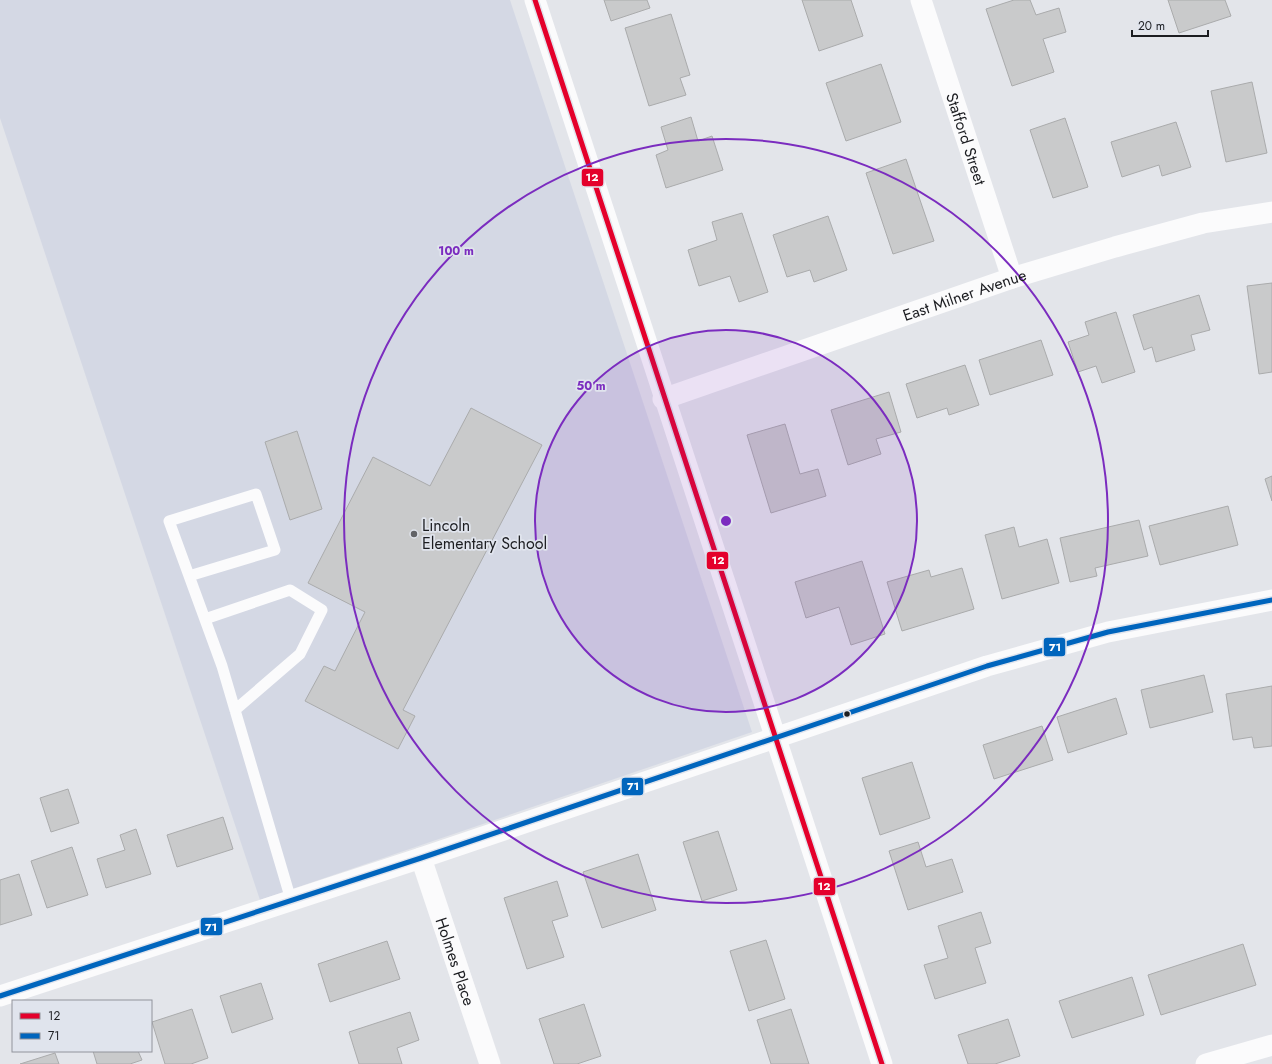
<svg xmlns="http://www.w3.org/2000/svg" width="1272" height="1064" viewBox="0 0 1272 1064" font-family="Jost,sans-serif">
	<style>
		.built { fill: #d4d8e4 }
		.building { fill: #c9cacb; stroke: #aaabac }
		.lines { fill: none; stroke-linecap: round; stroke-linejoin: round }
		.service { stroke: #fbfbfc; stroke-width: 11 }
		.minor { stroke: #fbfbfc; stroke-width: 21 }
		.bus-1-casing { stroke: #e0e4ed; stroke-width: 8 }
		.bus-2-casing { stroke: #e0e4ed; stroke-width: 8 }
		.bus-1 { stroke: #e4002b; stroke-width: 5 }
		.bus-2 { stroke: #0065bd; stroke-width: 5 }
		.ring { fill: none; stroke: #7b2cbf; stroke-width: 2 }
		.poi-dot { fill: #626367; stroke: #e0e4ed; stroke-width: 1.5 }
		.bus-dot { fill: #1c1d21; stroke: #e0e4ed; stroke-width: 1.5 }
		.labels { text-anchor: middle; dominant-baseline: central; stroke-width: 3.5; stroke-linejoin: round; paint-order: stroke }
		.street-label { font-size: 16px; fill: #1c1d21; stroke: #e0e4ed }
		.poi-label { font-size: 16px; fill: #1c1d21; stroke: #e0e4ed; text-anchor: start }
		.centre { fill: #7b2cbf; stroke: #e0e4ed; stroke-width: 2 }
		.ring-label { font-size: 12px; text-anchor: middle; font-weight: bold; fill: #7b2cbf; stroke: #e0e4ed; stroke-width: 3.5; stroke-linejoin: round; paint-order: stroke }
		.line-badge { stroke: #e0e4ed; stroke-width: 1.5 }
		.badge-label { font-size: 11px; text-anchor: middle; font-weight: bold; fill: #fff }
	</style>
	<rect width="100%" height="100%" fill="#e3e5ea"/>
	<path class="built" d="M0,0H510L752,732L260,900L0,118Z"/>
	<path class="building" d="M604,0H647L650,8L611,21Z
		M802,0H851L863,36L819,51Z
		M1014,0H1030L1036,15L1059,8L1066,32L1043,39L1054,72L1012,86L986,9Z
		M1168,0H1225L1231,16L1179,33Z
		M671,14L690,75L680,78L686,95L649,106L625,28Z
		M881,64L901,122L846,141L826,83Z
		M1252,82L1267,153L1226,162L1211,91Z
		M691,117L698,141L712,136L723,170L666,188L656,155L668,150L661,127Z
		M1065,118L1088,187L1053,198L1030,130Z
		M1176,122L1191,167L1162,176L1159,165L1122,177L1111,142Z
		M906,159L934,241L893,254L866,173Z
		M742,213L768,292L739,302L730,276L699,286L688,250L717,240L712,222Z
		M828,216L847,270L814,282L810,270L787,277L773,235Z
		M1272,283V372L1259,374L1247,286Z
		M1199,295L1210,330L1191,335L1195,350L1156,362L1152,347L1144,350L1133,315Z
		M1116,312L1135,372L1102,383L1096,366L1078,372L1068,342L1089,335L1085,322Z
		M1041,340L1053,375L990,395L979,360Z
		M965,365L979,405L949,415L947,408L917,418L906,384Z
		M889,392L901,432L876,439L881,454L848,465L831,410Z
		M471,408L542,445L403,710L415,716L398,749L305,701L324,666L335,671L365,612L308,583L373,457L430,486Z
		M785,424L800,474L818,469L826,496L771,513L747,435Z
		M297,431L322,509L290,520L265,442Z
		M1272,476V501L1265,479Z
		M1228,506L1238,545L1160,565L1149,526Z
		M1139,520L1148,556L1095,568L1097,576L1070,582L1060,538Z
		M1014,527L1019,547L1047,539L1059,583L1002,599L985,535Z
		M862,561L885,634L851,645L839,607L806,618L795,582Z
		M962,568L974,609L902,631L887,582L929,570L931,577Z
		M1204,675L1213,712L1150,728L1141,690Z
		M1272,686V746L1254,748L1252,737L1233,740L1226,694Z
		M1116,698L1127,734L1068,753L1057,717Z
		M1042,726L1053,760L994,779L983,745Z
		M912,762L930,818L880,835L862,778Z
		M68,789L79,823L51,832L40,798Z
		M223,817L233,849L177,867L167,835Z
		M136,829L151,874L106,888L97,859L125,850L120,835Z
		M718,831L737,890L702,901L683,842Z
		M918,842L926,867L952,859L963,892L908,910L889,851Z
		M72,847L88,895L47,908L31,861Z
		M638,854L656,910L602,928L583,872Z
		M19,874L32,915L0,925V880Z
		M557,881L568,916L552,921L564,957L527,969L504,898Z
		M981,912L991,943L975,948L986,983L935,999L924,965L948,958L938,926Z
		M766,940L785,999L749,1011L730,951Z
		M387,941L400,979L330,1002L318,964Z
		M1243,944L1256,985L1161,1015L1148,975Z
		M1132,977L1144,1015L1072,1038L1059,1001Z
		M261,983L273,1019L232,1033L220,996Z
		M584,1004L601,1056L577,1064H554L539,1019Z
		M192,1009L208,1058L191,1064H165L152,1022Z
		M791,1009L809,1064H771L757,1020Z
		M410,1012L419,1040L397,1048L402,1064H359L349,1032Z
		M1008,1019L1020,1056L995,1064H968L958,1035Z
		M93,1051H138L142,1060L130,1064H97Z
		M55,1053L59,1064H20Z"/>
	<g class="lines">
		<path class="service" d="M189,576L275,550L256,494L169,521L222,666L291,900
			M205,619L290,590L322,610L300,654L235,710"/>
		<g class="minor">
			<path d="M535,0C649,355 767,709 882,1064"/>
			<path id="s1" d="M921,0L1012,278"/>
			<path id="s2" d="M663,399L1012,278L1115,247L1203,223L1272,212"/>
			<path id="s3" d="M421,858L490,1064"/>
			<path d="M0,996L421,858L987,666L1108,632L1272,600"/>
			<path d="M1206,1064L1272,1045"/>
		</g>
		<g class="bus-1-casing">
			<path id="bus-1" d="M535,0C649,355 767,709 882,1064"/>
		</g>
		<g class="bus-2-casing">
			<path id="bus-2" d="M0,996L421,858L987,666L1108,632L1272,600"/>
		</g>
		<use href="#bus-1" class="bus-1"/>
		<use href="#bus-2" class="bus-2"/>
	</g>
	<circle cx="726" cy="521" r="191" fill="#7b2cbf" fill-opacity=".12"/>
	<g class="ring">
		<circle cx="726" cy="521" r="191"/>
		<circle cx="726" cy="521" r="382"/>
	</g>
	<circle class="poi-dot" cx="414" cy="534" r="4"/>
	<circle class="bus-dot" cx="847" cy="714" r="3.5"/>
	<g class="labels">
		<g class="street-label">
			<text stroke="none"><textPath href="#s1" startOffset="146">Stafford Street</textPath></text>
			<text stroke="none"><textPath href="#s2" startOffset="319">East Milner Avenue</textPath></text>
			<text stroke="none"><textPath href="#s3" startOffset="109">Holmes Place</textPath></text>
		</g>
		<g class="poi-label">
			<text x="422" y="525">Lincoln<tspan x="422" dy="18">Elementary School</tspan></text>
		</g>
	</g>
	<circle cx="726" cy="521" r="6" class="centre"/>
	<g class="ring-label">
		<text x="456" y="255">100 m</text>
		<text x="591" y="390">50 m</text>
	</g>
	<g class="line-badge">
		<rect x="581" y="168" width="23" height="19" rx="4" fill="#e4002b"/>
		<rect x="706" y="551" width="23" height="19" rx="4" fill="#e4002b"/>
		<rect x="1043" y="637" width="23" height="20" rx="4" fill="#0065bd"/>
		<rect x="621" y="777" width="23" height="19" rx="4" fill="#0065bd"/>
		<rect x="813" y="877" width="23" height="19" rx="4" fill="#e4002b"/>
		<rect x="200" y="917" width="23" height="19" rx="4" fill="#0065bd"/>
	</g>
	<g class="badge-label">
		<text x="592" y="181">12</text>
		<text x="718" y="564">12</text>
		<text x="1055" y="651">71</text>
		<text x="633" y="790">71</text>
		<text x="824" y="890">12</text>
		<text x="211" y="931">71</text>
	</g>
	<rect x="12" y="1000" width="140" height="52" fill="#e0e4ed" stroke="#92949b"/>
	<rect x="20" y="1013" width="20" height="6" fill="#e4002b" stroke="#92949b"/>
	<text x="48" y="1020" font-size="12" fill="#1c1d21">12</text>
	<rect x="20" y="1033" width="20" height="6" fill="#0065bd" stroke="#92949b"/>
	<text x="48" y="1040" font-size="12" fill="#1c1d21">71</text>
	<path d="M1132 30v6h76v-6" fill="none" stroke="#1c1d21" stroke-width="2"/>
	<text x="1138" y="30" font-size="12" fill="#1c1d21" stroke="#e0e4ed" stroke-width="3" paint-order="stroke">20 m</text>
</svg>
